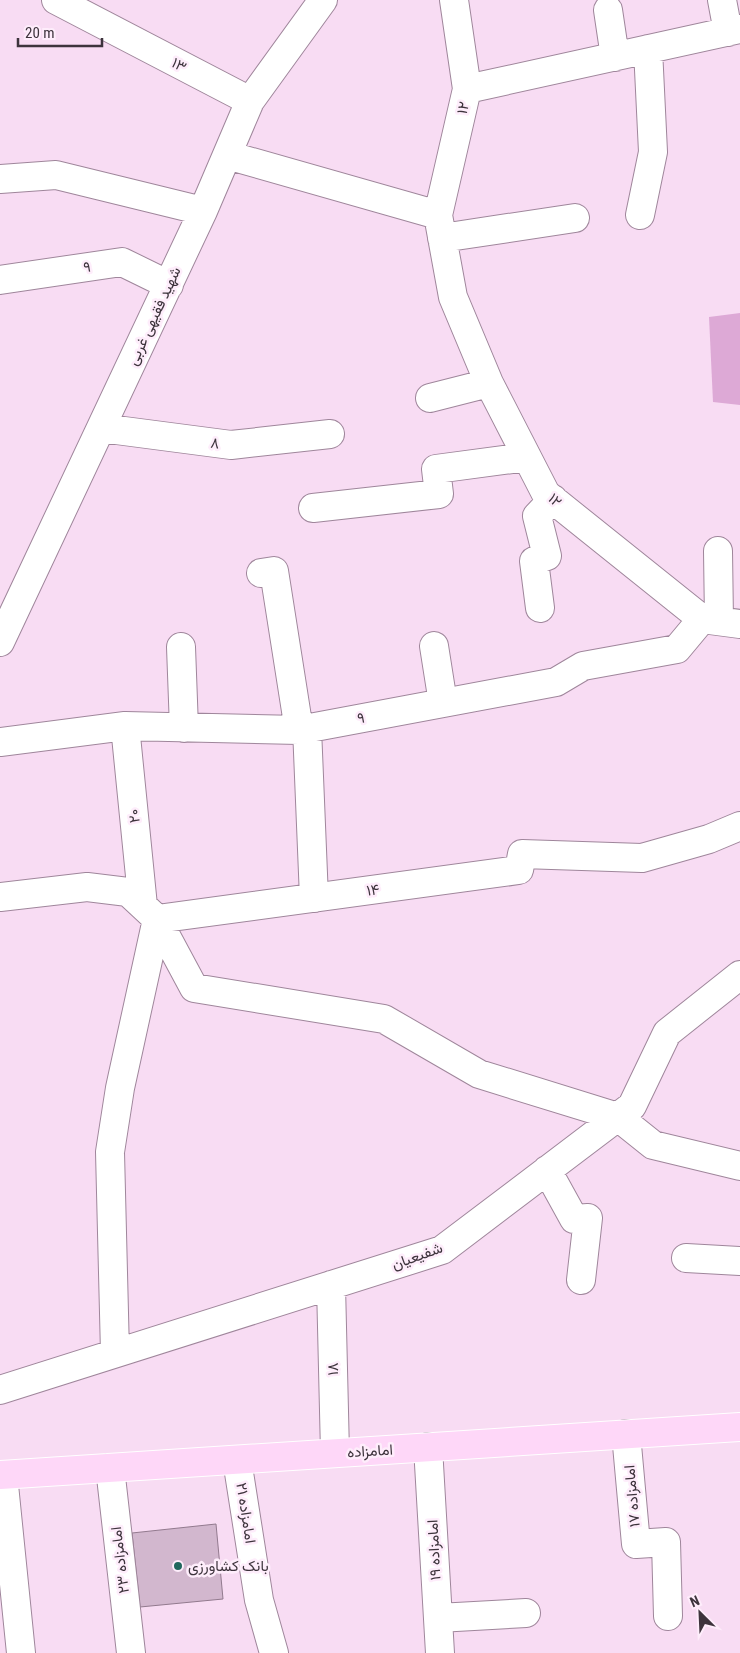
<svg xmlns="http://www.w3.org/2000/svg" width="740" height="1653" viewBox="0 0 740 1653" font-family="'Roboto Condensed',Vazirmatn,sans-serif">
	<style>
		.green { fill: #dda9d6 }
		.building { fill: #d2b7ce; stroke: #927a8e }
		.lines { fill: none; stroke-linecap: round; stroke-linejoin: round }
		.minor-casing { stroke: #9f869b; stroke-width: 30 }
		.major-casing { stroke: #fff; stroke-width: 30 }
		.minor { stroke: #fff; stroke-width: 28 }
		.major { stroke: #fed7f8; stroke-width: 28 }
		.poi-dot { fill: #20675d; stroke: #feedfb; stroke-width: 2 }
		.labels { text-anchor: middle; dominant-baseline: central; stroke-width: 5; stroke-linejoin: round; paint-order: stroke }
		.street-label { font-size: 15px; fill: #3d333c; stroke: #feedfb }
		.poi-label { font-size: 15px; fill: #3d333c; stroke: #feedfb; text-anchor: start }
	</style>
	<rect width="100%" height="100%" fill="#f8dcf3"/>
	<path class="green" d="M740,313V405L713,402L709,317Z"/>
	<path class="building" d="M216,1524L223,1599L140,1607L132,1533Z"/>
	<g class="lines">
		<g class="minor-casing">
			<path id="minor" d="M56,0L250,101
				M722,0L728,32
				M608,10L615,57
				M467,89L740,29
				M227,155L438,215L453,297L489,383L546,494L702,619L740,624
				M0,179L56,175L203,211
				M438,215L467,89L454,0
				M640,215L653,152L648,49
				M442,238L575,218
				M0,280L122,262L169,285
				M430,398L489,383
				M101,428L231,445L330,434
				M313,508L439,494L436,469L527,457
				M718,551L719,621
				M261,573L274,571L299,730
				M540,608L534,561L547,556L537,516L553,499
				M0,642L203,211L250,101L323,0
				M434,646L443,703
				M181,647L184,728
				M125,726L143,906
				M307,728L314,898
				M0,742L125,726L299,730L556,682L583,666L677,649L702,619
				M0,897L87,887L128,892L157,919L519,870L522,854L642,858L709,839L740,826
				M157,919L194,988L384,1019L479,1074L618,1117L653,1145L740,1166
				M547,1170L574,1219L588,1218L581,1280
				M686,1258L740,1261
				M331,1285L335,1453
				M115,1353L110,1152L120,1088L157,919
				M0,1390L442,1250L632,1106L667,1033L740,975
				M626,1434L636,1544L666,1542L668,1616
				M428,1447L440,1653
				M237,1460L259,1600L274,1653
				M110,1468L131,1653
				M3,1475L21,1653
				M438,1618L526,1613"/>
		</g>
		<g class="major-casing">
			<path id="major" d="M0,1475L740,1427"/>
		</g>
		<use href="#minor" class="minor"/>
		<use href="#major" class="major"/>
	</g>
	<circle class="poi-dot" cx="178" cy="1566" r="5"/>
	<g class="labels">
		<g class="street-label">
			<text transform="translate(179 65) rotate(28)">۱۳</text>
			<text transform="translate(463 108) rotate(-77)">۱۲</text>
			<text transform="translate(87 267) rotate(-9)">۹</text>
			<text transform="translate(154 316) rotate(-65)">شهید فقیهی غربی</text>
			<text transform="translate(215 443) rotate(7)">۸</text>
			<text transform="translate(555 500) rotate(42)">۱۲</text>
			<text transform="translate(361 718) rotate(-10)">۹</text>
			<text transform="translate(134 816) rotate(-96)">۲۰</text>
			<text transform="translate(373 890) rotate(-8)">۱۴</text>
			<text transform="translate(417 1256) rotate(-20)">شفیعیان</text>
			<text transform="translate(333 1369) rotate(-91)">۱۸</text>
			<text transform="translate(370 1451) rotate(-4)">امامزاده</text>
			<text transform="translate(632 1496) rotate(-95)">امامزاده ۱۷</text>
			<text transform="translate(246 1513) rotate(81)">امامزاده ۲۱</text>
			<text transform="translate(434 1550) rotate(-93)">امامزاده ۱۹</text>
			<text transform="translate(120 1560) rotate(-97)">امامزاده ۲۳</text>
		</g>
		<g class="poi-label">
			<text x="188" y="1566">بانک کشاورزی</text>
		</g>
	</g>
	<g transform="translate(700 1613) rotate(336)" stroke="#feedfb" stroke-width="4" paint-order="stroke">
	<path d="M0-4L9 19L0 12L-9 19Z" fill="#3d333c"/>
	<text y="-8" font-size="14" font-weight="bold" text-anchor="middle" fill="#3d333c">N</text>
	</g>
	<path d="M18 38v8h84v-8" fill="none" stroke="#3d333c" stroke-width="2.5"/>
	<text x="25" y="38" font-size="15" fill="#3d333c" stroke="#feedfb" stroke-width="4" paint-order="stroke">20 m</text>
</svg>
